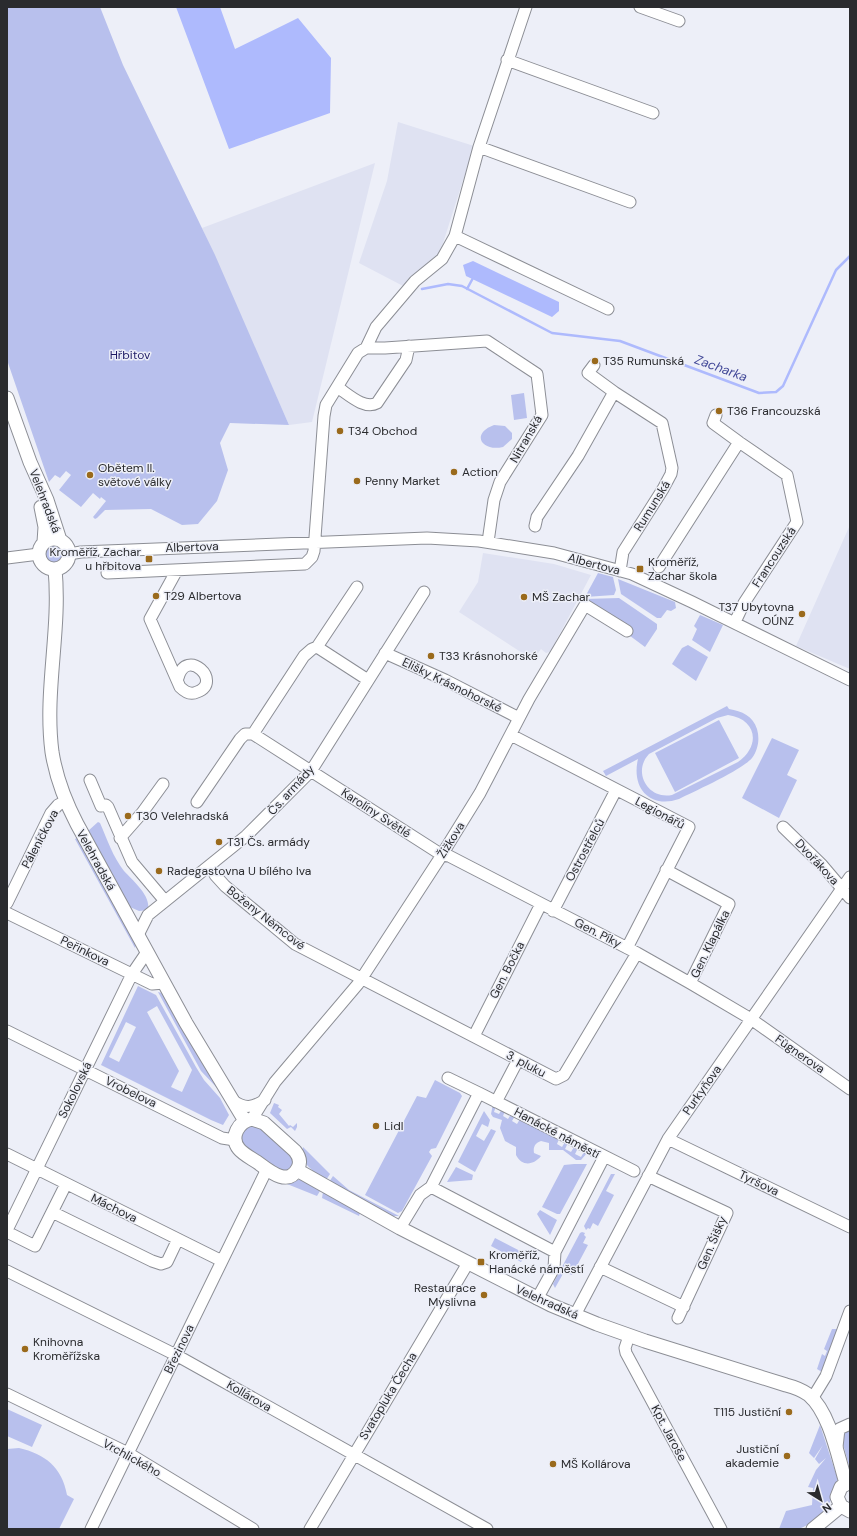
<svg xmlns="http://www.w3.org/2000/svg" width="857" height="1536" viewBox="0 0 857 1536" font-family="'DM Sans',sans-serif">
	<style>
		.built { fill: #dfe2f2 }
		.green { fill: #b8c0ed; fill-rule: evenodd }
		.water { fill: #aebafd }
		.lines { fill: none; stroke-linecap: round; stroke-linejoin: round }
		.stream { stroke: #aebafd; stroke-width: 2.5 }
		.minor-casing { stroke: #8c8e95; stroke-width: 13 }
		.major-casing { stroke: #8c8e95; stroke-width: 15 }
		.minor { stroke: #fff; stroke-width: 11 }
		.major { stroke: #fff; stroke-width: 13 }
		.poi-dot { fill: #9a6a1c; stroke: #edeff8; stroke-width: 1.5 }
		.labels { text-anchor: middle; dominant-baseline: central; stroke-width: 3; stroke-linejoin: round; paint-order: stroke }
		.park-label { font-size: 12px; fill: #1e1a65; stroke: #edeff8 }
		.poi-label { font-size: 12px; fill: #2a2b2e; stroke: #edeff8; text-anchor: start }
		.street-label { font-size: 12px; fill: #2a2b2e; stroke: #edeff8 }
		.water-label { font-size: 13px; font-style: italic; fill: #434998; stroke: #edeff8 }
	</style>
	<rect width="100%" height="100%" fill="#edeff8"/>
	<path class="built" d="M398,122L474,146L436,265L405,287L359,263L387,181Z
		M375,163L312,422L289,425L202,228Z
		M850,525V669L796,646Z
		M483,553L554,564L591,575L550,652L546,653L541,649L533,660L459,612L478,582Z"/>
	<path class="green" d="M7,7H100L123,65L215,255L289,425L230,423L220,443L228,470L217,501L198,524L182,525L151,509L105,510L97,518L95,519L93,517L106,501L101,497L100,499L93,493L81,507L59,490L71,475L66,471L60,478L55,475L49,482L7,360Z
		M524,393L527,418L514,420L511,395Z
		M494,425L505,426L512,433V439L503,447C482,452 470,434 494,425Z
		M43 554a11 11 0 1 1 22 0a11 11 0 1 1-22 0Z
		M598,573L613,577L616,590L614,595L585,597Z
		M618,579L675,602L676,608L671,611L667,610L661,618H657L621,594Z
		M619,598L657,624V629L645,647L583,601L584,599Z
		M700,615L723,625L710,652L692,640L697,629L694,626Z
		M688,645L708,657L696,681L672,664L682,648Z
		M727,706L729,709C742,711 753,716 757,729C760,739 758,750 752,758C742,770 695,791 679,799C650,809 631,788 638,759L606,776L603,771ZM728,715C757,719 761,746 738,762L672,795C648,800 632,772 649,754L717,718Z
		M719,720L739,758L675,792L655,753Z
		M772,738L799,750L787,775L797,780L779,818L742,798Z
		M98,822L100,823C107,839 113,857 124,871C133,881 151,895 148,910L139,911L130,907L88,831Z
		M77,838L136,945L135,948L75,839Z
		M138,986L156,995L196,1067L204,1080L220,1098L229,1115L223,1125L211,1120L101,1065ZM157,1006L192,1070L182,1092L171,1087L179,1071L147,1012ZM126,1022L136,1027L119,1062L109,1057Z
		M158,992L162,993L218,1089L201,1071Z
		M435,1080L460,1093L462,1096L436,1148L431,1149L429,1152L432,1156L402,1211L398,1213L365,1195L417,1096L426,1098Z
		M274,1103L279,1105L278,1107L282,1110L279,1114L289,1126L290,1125L293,1127L297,1123V1127L295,1131L291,1127L287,1129L270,1113Z
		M493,1104L496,1106L494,1112L499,1114L502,1109L505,1111L503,1116L508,1119L511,1114L515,1116L512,1121L517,1124L520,1119L559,1139L557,1144L562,1147L565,1142L568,1143L565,1149L571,1152L574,1147L578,1148L575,1154L581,1157L584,1152L587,1153L581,1160H576L563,1150H549V1143L541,1141C535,1143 533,1147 534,1153L541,1156C534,1165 522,1167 516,1155V1147L505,1141L500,1128L502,1120L493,1117L491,1114Z
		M484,1111L490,1120L488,1127L482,1124L476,1136L484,1141L491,1129L496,1131L475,1172L458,1162Z
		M256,1124L294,1157L293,1168L284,1173L243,1146L240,1135L244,1128Z
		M303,1147L330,1174L326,1180C315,1172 299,1164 303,1147Z
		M574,1164H587L560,1214H557L542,1207L564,1165Z
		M456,1167L473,1175L472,1180L447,1182Z
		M611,1174H615L606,1191L614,1195L598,1226L593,1223L590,1229L588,1228L586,1230L584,1226Z
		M333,1176L349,1190L399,1216H392L329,1182Z
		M296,1180H301L320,1191L317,1196L282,1182Z
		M323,1192L360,1213L359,1216L322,1198Z
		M540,1210L557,1220L550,1235L537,1214Z
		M582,1232L585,1233L584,1235L586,1237L583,1243L588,1245L572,1275L564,1272L555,1288L553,1284L580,1233Z
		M495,1238L526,1254L521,1262L491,1246Z
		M832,1329H838L822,1372L817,1369L822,1354L825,1356L827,1351L824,1349Z
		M7,1409L42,1425L32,1447L7,1436Z
		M820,1425L837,1477C839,1496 819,1521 801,1528C795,1531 786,1529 779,1529L786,1511L812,1505L813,1488L808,1487L816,1470L826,1458L819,1464L815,1459L823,1445L814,1458L809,1453Z
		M850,1427V1469L841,1437L842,1434Z
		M19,1448C45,1454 62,1467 67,1495L74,1499L59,1529H7V1449Z"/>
	<path class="water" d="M176,7H220L235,49L298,18L331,58L330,113L229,149Z
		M473,261L559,302V311L552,317L466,276L463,265Z"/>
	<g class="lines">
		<path class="stream" d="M422,289L448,284L462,286L552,333L620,341L759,393L776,392L783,386L836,270L850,256
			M467,289L473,278"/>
		<g class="minor-casing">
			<path id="minor" d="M640,7L679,21
				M507,60L653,113
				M479,147L630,202
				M455,236L608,309
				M366,348L376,327L415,281L442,259L455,236L479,147L526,7
				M594,365L588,373L614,392
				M337,387C348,394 364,410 377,403L406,360L409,346
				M716,415L713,423L739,442
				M535,526L537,517L578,456L614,392L662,423L672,468L671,474L663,489L623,552L620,571
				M69,554L81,552L427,538L479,541L554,553L632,574L692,602L850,680
				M7,558L39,554
				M659,567L739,442L787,475L797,522L744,603L735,622
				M177,570L150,619L180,687C185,692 191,695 197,692C224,682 186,646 178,678
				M107,573L305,564L312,557L314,551L324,416L326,405L358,353L366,348H385L487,341L537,374L542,415L500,482L494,500L488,542
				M317,647L368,680
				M385,653L445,680L519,718
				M253,734L442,855L449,856L637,953L690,983L751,1019L850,1089
				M511,735L689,827L627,948
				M90,780L101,806L106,805L108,807L132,862L165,901
				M197,802L240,739L245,734H253L304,656L312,649L317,647L357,587
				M783,827L822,865L850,898
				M120,838L142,813L163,784
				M666,870L729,904L690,983
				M215,875L225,886L295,944L556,1079L564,1075L637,953
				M7,903L51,813L58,805L66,801
				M553,911L616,790
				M7,913L152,984L164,983
				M138,935L148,915L246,836L311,771L424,592
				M7,1031L222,1138L235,1140
				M474,1036L541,904
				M448,1078L479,1093
				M232,1100C245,1109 252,1108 265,1100
				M496,1102L518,1060
				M252,1119L275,1082L358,984L438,861L480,793L529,699L585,605L627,631
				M668,1139L850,1227
				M7,1154L222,1261
				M648,1176L727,1213L678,1318
				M66,1184L52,1212L152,1261L161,1264L167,1262L178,1239
				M400,1228L420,1195L431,1187
				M7,1230L132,974L147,952
				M7,1232L35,1246L52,1212
				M555,1252L431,1187L479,1093L634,1171
				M600,1267L684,1307
				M7,1271L176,1355L487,1529
				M537,1299L554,1268L555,1252L604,1157
				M575,1315L668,1139L850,877
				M629,1336L625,1348L626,1353L721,1529
				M7,1394L128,1453L253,1529
				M812,1399L826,1376L850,1311
				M837,1447L839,1429L850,1424
				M91,1529L267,1169
				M310,1529L468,1263"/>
		</g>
		<g class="major-casing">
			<path id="major" d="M7,398L30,462L47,500L60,540
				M41,507L45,527L44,542
				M39 554a15 15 0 1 1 30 0a15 15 0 1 1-30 0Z
				M55,569C61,630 44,691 52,752C56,777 65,801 77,824L186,1023L245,1121
				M252,1119L264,1123L295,1151C299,1156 301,1162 298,1168C288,1188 268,1170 257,1162C251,1158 243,1154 239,1149C229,1137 239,1121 252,1119Z
				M297,1170L400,1228L551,1305L597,1324L645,1341L786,1385C794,1387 802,1390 809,1395C830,1413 838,1457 846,1483
				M850,1482L841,1487L837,1497L841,1506L850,1511
				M813,1529L841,1506"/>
		</g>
		<use href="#minor" class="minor"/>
		<use href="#major" class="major"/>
	</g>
	<g class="poi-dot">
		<circle cx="595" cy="361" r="4"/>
		<circle cx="719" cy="411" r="4"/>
		<circle cx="340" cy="431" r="4"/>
		<circle cx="454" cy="472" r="4"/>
		<circle cx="90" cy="475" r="4"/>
		<circle cx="357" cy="481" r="4"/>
		<rect x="145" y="555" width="8" height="8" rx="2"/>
		<rect x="636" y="565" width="8" height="8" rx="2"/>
		<circle cx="156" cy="596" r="4"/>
		<circle cx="524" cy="597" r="4"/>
		<circle cx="802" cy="614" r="4"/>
		<circle cx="431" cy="656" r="4"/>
		<circle cx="128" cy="816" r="4"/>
		<circle cx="219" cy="842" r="4"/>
		<circle cx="159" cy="871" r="4"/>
		<circle cx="376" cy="1126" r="4"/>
		<rect x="477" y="1258" width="8" height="8" rx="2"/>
		<circle cx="484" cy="1295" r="4"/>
		<circle cx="25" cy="1349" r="4"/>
		<circle cx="789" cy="1412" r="4"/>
		<circle cx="787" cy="1456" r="4"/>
		<circle cx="553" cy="1464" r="4"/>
	</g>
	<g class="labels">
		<g class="park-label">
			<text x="130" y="355">Hřbitov</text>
		</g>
		<g class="poi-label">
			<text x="603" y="361">T35 Rumunská</text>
			<text x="727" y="411">T36 Francouzská</text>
			<text x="348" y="431">T34 Obchod</text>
			<text x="98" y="468">Obětem II.<tspan x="98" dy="14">světové války</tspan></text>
			<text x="462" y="472">Action</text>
			<text x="365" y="481">Penny Market</text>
			<text x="141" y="552" text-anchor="end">Kroměříž, Zachar<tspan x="141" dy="14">u hřbitova</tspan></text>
			<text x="648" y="562">Kroměříž,<tspan x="648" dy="14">Zachar škola</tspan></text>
			<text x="164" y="596">T29 Albertova</text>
			<text x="532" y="597">MŠ Zachar</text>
			<text x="794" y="607" text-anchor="end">T37 Ubytovna<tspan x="794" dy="14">OÚNZ</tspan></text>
			<text x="439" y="656">T33 Krásnohorské</text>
			<text x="136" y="816">T30 Velehradská</text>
			<text x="227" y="842">T31 Čs. armády</text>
			<text x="167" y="871">Radegastovna U bílého lva</text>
			<text x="384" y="1126">Lidl</text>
			<text x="489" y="1255">Kroměříž,<tspan x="489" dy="14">Hanácké náměstí</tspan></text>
			<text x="476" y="1288" text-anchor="end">Restaurace<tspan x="476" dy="14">Myslivna</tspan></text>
			<text x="33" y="1342">Knihovna<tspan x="33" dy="14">Kroměřížska</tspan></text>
			<text x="781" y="1412" text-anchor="end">T115 Justiční</text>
			<text x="779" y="1449" text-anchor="end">Justiční<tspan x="779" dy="14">akademie</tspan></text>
			<text x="561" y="1464">MŠ Kollárova</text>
		</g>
		<g class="street-label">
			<text transform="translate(526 439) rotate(-60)">Nitranská</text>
			<text transform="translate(45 501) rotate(69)">Velehradská</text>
			<text transform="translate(652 506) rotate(-58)">Rumunská</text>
			<text transform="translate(192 547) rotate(-2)">Albertova</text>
			<text transform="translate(774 557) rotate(-57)">Francouzská</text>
			<text transform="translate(594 564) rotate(15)">Albertova</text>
			<text transform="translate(452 685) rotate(26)">Elišky Krásnohorské</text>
			<text transform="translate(291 790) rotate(-48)">Čs. armády</text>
			<text transform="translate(376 813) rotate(33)">Karolíny Světlé</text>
			<text transform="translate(660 813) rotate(28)">Legionářů</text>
			<text transform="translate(40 839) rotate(-62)">Páleníčkova</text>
			<text transform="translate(451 840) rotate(-58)">Žižkova</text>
			<text transform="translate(585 850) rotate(-62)">Ostrostřelců</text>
			<text transform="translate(96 860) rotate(61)">Velehradská</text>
			<text transform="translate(817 862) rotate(47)">Dvořákova</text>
			<text transform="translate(266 918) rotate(38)">Boženy Němcové</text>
			<text transform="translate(598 933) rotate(27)">Gen. Píky</text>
			<text transform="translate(710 944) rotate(-64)">Gen. Klapálka</text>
			<text transform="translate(85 951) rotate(26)">Peřinkova</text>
			<text transform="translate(507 970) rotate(-63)">Gen. Bočka</text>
			<text transform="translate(800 1054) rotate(35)">Fügnerova</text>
			<text transform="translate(526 1064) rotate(28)">3. pluku</text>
			<text transform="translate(75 1090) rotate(-64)">Sokolovská</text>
			<text transform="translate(702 1090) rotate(-55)">Purkyňova</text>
			<text transform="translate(131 1092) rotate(26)">Vrobelova</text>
			<text transform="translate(557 1133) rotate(28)">Hanácké náměstí</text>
			<text transform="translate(759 1183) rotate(26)">Tyršova</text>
			<text transform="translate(114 1208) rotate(26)">Máchova</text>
			<text transform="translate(712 1243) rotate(-67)">Gen. Šišky</text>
			<text transform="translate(547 1302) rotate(24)">Velehradská</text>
			<text transform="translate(179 1349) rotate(-64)">Březinova</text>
			<text transform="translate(249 1396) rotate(30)">Kollárova</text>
			<text transform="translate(388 1396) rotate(-59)">Svatopluka Čecha</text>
			<text transform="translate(669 1433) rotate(62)">Kpt. Jaroše</text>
			<text transform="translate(132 1458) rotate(29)">Vrchlického</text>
		</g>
		<g class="water-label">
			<text transform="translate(721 368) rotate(20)">Zacharka</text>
		</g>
	</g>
	<rect width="857" height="1536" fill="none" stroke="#2a2b2e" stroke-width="16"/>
	<g transform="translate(821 1500) rotate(143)" stroke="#edeff8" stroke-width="3" paint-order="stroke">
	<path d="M0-3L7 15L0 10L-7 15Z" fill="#2a2b2e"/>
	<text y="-6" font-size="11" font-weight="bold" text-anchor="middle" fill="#2a2b2e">N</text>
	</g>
</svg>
